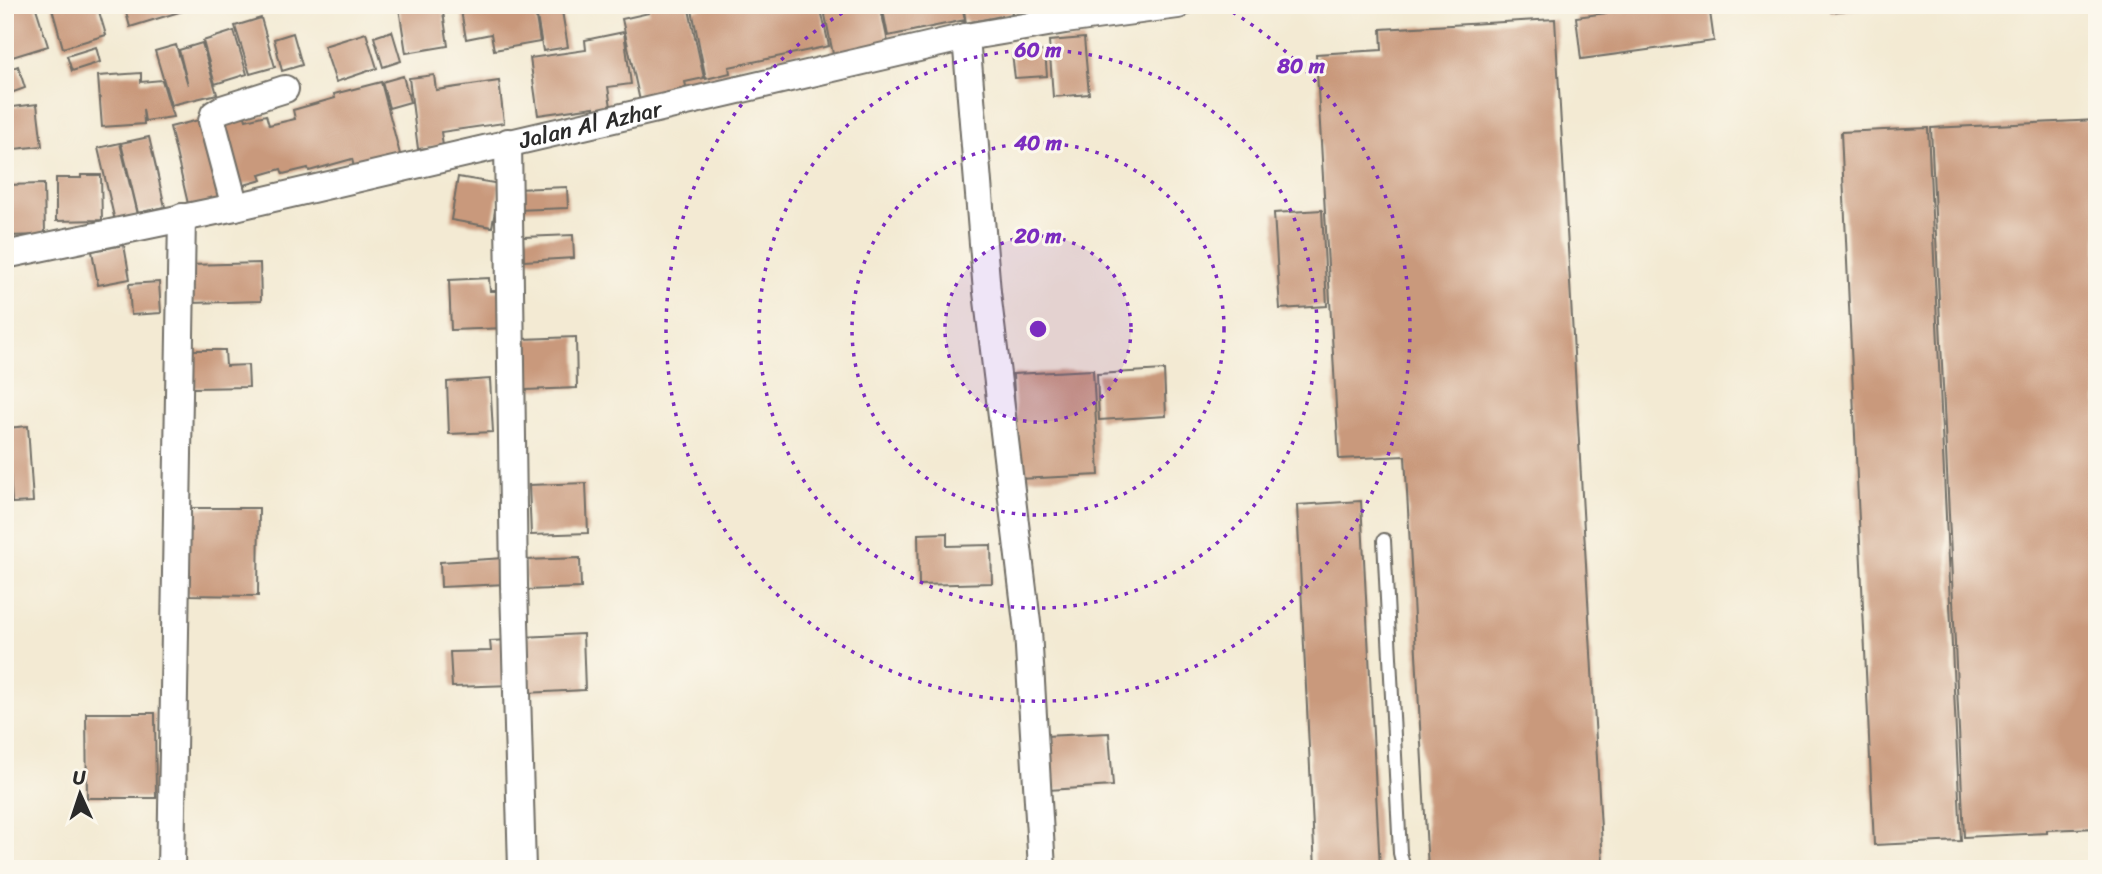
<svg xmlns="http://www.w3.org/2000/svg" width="2102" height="874" viewBox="0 0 2102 874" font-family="Sriracha,sans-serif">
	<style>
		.building { fill: #c9997c }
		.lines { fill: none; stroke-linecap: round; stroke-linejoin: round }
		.service-casing { stroke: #716e66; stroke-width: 16 }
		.minor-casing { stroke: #716e66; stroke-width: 30 }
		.service { stroke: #fff; stroke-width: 12 }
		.minor { stroke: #fff; stroke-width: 26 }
		.ring { fill: none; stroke: #7b2cbf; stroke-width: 3.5; stroke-dasharray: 3.5 7 }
		.labels { text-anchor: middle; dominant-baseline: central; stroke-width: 6; stroke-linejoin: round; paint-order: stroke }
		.street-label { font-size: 23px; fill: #2b2b2b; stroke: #fbf7ec }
		.centre { fill: #7b2cbf; stroke: #fbf7ec; stroke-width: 3.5 }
		.ring-label { font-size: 21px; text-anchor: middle; font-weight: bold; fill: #7b2cbf; stroke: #fbf7ec; stroke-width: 6; stroke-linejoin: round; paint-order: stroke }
	</style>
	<rect width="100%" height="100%" fill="#fbf7ec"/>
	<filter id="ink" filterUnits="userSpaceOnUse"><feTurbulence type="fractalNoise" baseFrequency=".0143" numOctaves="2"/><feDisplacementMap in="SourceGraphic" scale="14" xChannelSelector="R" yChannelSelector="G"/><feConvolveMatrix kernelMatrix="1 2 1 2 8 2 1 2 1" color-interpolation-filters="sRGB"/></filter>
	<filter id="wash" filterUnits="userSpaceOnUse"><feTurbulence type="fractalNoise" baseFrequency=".00686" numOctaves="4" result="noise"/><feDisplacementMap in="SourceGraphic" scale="28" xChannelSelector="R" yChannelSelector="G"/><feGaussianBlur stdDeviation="1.57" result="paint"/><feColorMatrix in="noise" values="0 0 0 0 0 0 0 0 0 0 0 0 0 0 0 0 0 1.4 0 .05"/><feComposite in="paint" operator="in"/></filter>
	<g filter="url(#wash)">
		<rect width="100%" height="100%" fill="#f3ead3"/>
		<g id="blocks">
			<path class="building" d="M5,5H35L48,46L6,59Z
				M51,5H97L106,35L63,48Z
				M124,5H199V6L130,27Z
				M419,5H442L448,46L406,53L399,8Z
				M460,5H510V7L534,5L540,42L494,50L491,34L466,39Z
				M535,5H561L568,47L543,51Z
				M654,5H688L704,78L685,82L687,90L640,101L622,19L649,13L648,7Z
				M713,5H820L829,46L729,67L730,73L706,79L692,10Z
				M823,5H880L889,47L834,59Z
				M882,5H962L965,20L888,36Z
				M963,5H1010L1012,14L966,23Z
				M1667,5H1709L1714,41L1581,59L1576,17Z
				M1830,5H1874V7L1831,12Z
				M261,18L275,67L250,74L235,26Z
				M1555,19L1603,864L1510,869H1428L1405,456L1339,459L1316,54L1382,50L1381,29Z
				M234,31L247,74L215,84L203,41Z
				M392,31L401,61L383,67L374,37Z
				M624,32L631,84L608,87L611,107L594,109V107L538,115L530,58L586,50L585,40Z
				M293,33L302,65L282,71L274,39Z
				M366,33L377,68L336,82L324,46Z
				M1084,38L1089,94L1053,97L1049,41Z
				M202,43L217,94L171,105L155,51L176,45L188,85L179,50Z
				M96,47L100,62L72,71L67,56Z
				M1045,51L1047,76L1015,78L1012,54Z
				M18,66L25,88L5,95V71Z
				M141,73V82L162,80L173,117L145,121L143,109L144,124L102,127L98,76Z
				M434,75L436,90L499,81L504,123L441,132L443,146L418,149L409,78Z
				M403,76L410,102L389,108L382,82Z
				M381,82L401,158L355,171L352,159L309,171L308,168L283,174L281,169L260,175L262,180L237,187L219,120L244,114L246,120L266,115L269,125L295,119L293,110L335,98L334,94Z
				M37,104L42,146L5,150V108Z
				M207,118L225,200L189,208L170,127Z
				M2097,120V828L2047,830V833L1964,837L1931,128Z
				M1928,128L1961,841L1874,845L1841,132Z
				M149,137L165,207L138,213L121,143Z
				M120,143L137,215L115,221L98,148Z
				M81,175H101L102,220L56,221V178H81Z
				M458,177L500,184L492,227L451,220Z
				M44,184L45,235L5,236V185Z
				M567,187L568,208L516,210V189Z
				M1322,210L1327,306L1280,309L1274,213Z
				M573,235L574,258L524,261L523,237Z
				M124,245L130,279L98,285L92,251Z
				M260,263L261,301L192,303L191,265Z
				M489,278L490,291H505L506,328L451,330L449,280Z
				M159,282L161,313L131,315L129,284Z
				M5,323H10L11,348L5,349Z
				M576,337L577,388L525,390L522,339Z
				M192,350H225L226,366L248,365L249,387L193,388Z
				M1093,370L1099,475L1019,479L1013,374Z
				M1164,370L1166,416L1099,420L1097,374Z
				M490,379L493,432L449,434L447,382Z
				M28,426L33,502L12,503L7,428Z
				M586,483L588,533L531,535L529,485Z
				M1361,501L1380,869H1315L1297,505Z
				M188,508H259L258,596L187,595Z
				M947,533V546L991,545L992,583L919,585L918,534Z
				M505,558L506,584L441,587L440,562Z
				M580,558L581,588L526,590L525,560Z
				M583,634L585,690L526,693L523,637Z
				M509,640L512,685L452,687L450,652L491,651L490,641Z
				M86,713H155L156,798H87Z
				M1109,733L1113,786L1048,790L1045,736Z"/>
		</g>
	</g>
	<g filter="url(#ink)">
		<use href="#blocks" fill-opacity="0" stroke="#716e66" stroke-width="2"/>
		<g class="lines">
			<g class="service-casing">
				<path id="service" d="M1384,540L1400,853L1404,869"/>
			</g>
			<g class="minor-casing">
				<g id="minor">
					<path d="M966,37L987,292L1028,631L1042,869"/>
					<path d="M508,142L514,585L522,869"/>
					<path d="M235,207L212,121L214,114L222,109L285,89"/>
					<path id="s1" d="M5,255L235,207L966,37L1065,20L1178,5"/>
					<path d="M171,869L182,217"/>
				</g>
			</g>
			<use href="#service" class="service"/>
			<use href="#minor" class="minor"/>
		</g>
	</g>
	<circle cx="1038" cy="329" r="93" fill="#7b2cbf" fill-opacity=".12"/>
	<g class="ring">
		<circle cx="1038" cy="329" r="93"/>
		<circle cx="1038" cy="329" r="186"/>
		<circle cx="1038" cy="329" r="279"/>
		<path d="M1224 7A372 372 0 1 1 852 7"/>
	</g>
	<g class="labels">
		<g class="street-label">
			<text stroke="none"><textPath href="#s1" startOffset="600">Jalan Al Azhar</textPath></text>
		</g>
	</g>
	<circle cx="1038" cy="329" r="10" class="centre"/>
	<g class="ring-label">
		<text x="1038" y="57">60 m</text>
		<text x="1301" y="73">80 m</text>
		<text x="1038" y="150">40 m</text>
		<text x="1038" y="243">20 m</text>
	</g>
	<rect width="2102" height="874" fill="none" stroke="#fbf7ec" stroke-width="28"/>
	<g transform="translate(80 794) rotate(357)" stroke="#fbf7ec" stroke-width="5" paint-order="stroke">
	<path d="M0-5L12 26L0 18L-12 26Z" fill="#2b2b2b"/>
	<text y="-10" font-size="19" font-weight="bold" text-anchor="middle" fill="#2b2b2b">U</text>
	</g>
</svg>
